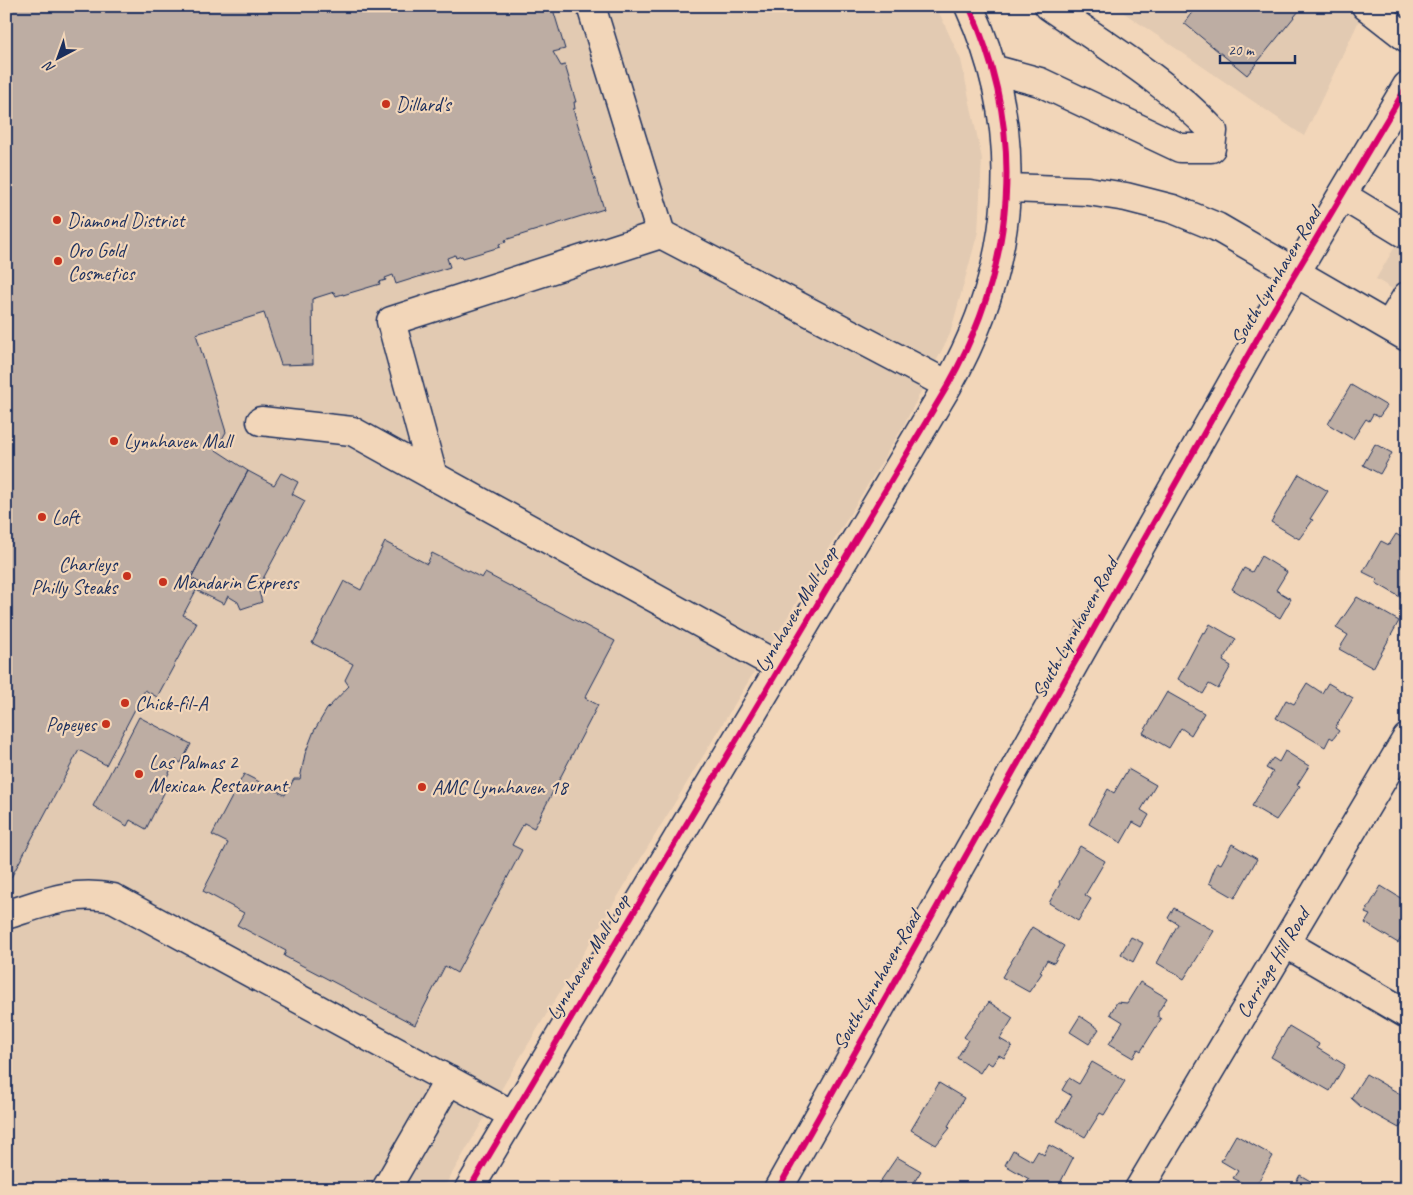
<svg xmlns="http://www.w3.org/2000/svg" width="1413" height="1195" viewBox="0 0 1413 1195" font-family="Caveat,sans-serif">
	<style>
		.built { fill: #e2cab2 }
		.building { fill: #bdada3; stroke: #1b2f5e }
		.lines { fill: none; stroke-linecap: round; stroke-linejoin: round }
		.minor-casing { stroke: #1b2f5e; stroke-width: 31 }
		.minor { stroke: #f2d6b9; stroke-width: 28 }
		.cycleway-casing { stroke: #f2d6b9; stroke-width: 9 }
		.cycleway { stroke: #d6006c; stroke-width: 6 }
		.poi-dot { fill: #c8321e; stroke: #f2d6b9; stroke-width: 2 }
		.labels { text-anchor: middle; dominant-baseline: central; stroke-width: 4.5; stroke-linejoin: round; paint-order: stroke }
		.poi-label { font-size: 20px; fill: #1b2f5e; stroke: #f2d6b9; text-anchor: start }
		.street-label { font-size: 20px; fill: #1b2f5e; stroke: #f2d6b9 }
	</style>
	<rect width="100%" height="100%" fill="#f2d6b9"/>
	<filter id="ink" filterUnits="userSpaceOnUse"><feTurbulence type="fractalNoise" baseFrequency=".02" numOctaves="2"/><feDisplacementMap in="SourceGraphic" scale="10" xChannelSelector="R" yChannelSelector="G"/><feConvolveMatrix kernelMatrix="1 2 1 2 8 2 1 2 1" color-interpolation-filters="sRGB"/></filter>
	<g filter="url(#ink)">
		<path class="built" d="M6,6H936L961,60L982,159L978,232L950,334L904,425L515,1066L443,1189H6Z
			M1114,6H1366L1304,136Z
			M1407,226V298L1376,279Z"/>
		<path class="building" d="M6,6H552L565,49L553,52L561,66L565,65L576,102H574L575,109H573L604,209L505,240L506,242L499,244L500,247L463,258L462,256L456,258L455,255L447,258L450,267L396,284L393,275L385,278L386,280L379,282L380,284L343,295V294L336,296L334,292L312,299L313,364L281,365L264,313L196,334L226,432L216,450L248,471L191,578L200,583L183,615L197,623L157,697L145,690L106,765L79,750L6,887Z
			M1197,6H1303L1247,75L1184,23Z
			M1351,385L1387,406L1379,417L1373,414L1369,421L1366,419L1353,439L1328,424Z
			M1375,444L1392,453L1380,474L1363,465Z
			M248,471L274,485L281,473L298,482L292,494L305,501L258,588L262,602L241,609L238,602L228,596L224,604L196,590L200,583L191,578Z
			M1299,474L1328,491L1310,519L1313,520L1299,539L1271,522Z
			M1407,527V601L1376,583L1377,579L1363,572L1381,541L1389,545L1396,534L1401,537Z
			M385,542L427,564L432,553L482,578L485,573L615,641L585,698L598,705L534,828L524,823L512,845L522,850L457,973L445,966L415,1025L284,956L286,951L237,925L244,913L203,891L228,843L212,835L244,774L285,795L294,779H300L305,754L314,731L327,709L349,686L345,680L353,664L312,643L344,581L361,590Z
			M1261,556L1287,572L1276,590L1291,599L1280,618L1232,589L1244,568L1252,572Z
			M1357,597L1399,621L1373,668L1339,649L1348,635L1336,628Z
			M1210,624L1236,639L1223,661L1231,666L1218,689L1209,684L1203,694L1178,679L1203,632L1205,633Z
			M1307,683L1322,693L1328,683L1353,698L1335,728L1339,731L1333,739L1330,737L1325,747L1276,718L1286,700L1294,704Z
			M1167,692L1204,713L1191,735L1181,728L1169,748L1143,733Z
			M139,717L191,744L181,763L176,760L162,786L166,789L146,829L130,820L127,826L93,806Z
			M1285,751L1309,766L1297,785L1300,786L1276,820L1252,806L1273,772L1266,768L1273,758L1279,762Z
			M1128,769L1156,785L1141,810L1149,815L1142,827L1133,822L1121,843L1089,824L1108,789L1114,793Z
			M1232,844L1257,859L1235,898L1209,883L1217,862L1221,864Z
			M1080,846L1105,861L1085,895L1091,899L1078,921L1049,903L1060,884L1059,882Z
			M1381,886L1407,902V928L1398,943L1365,923L1370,915L1365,913Z
			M1174,908L1214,931L1184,979L1157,963L1178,924L1168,918Z
			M1032,927L1064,946L1054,963L1047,960L1040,972L1042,973L1029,992L1002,977Z
			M1131,937L1143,943L1133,962L1121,954Z
			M1140,982L1167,998L1158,1012V1017L1161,1019L1141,1051L1138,1049L1133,1058L1109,1044L1123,1022L1110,1014L1117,1002L1127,1003Z
			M989,1002L1013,1018L1000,1039L1012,1046L1004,1058L999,1055L992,1065L987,1062L980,1073L957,1058L968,1040L964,1037Z
			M1080,1016L1099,1029L1089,1044L1070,1032Z
			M1289,1026L1319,1044L1317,1048L1345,1065L1330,1091L1271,1057Z
			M1092,1062L1125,1081L1104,1115L1100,1113L1085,1137L1057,1121L1072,1096L1062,1090L1069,1078L1079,1084Z
			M1366,1074L1407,1098V1117L1399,1128L1361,1107L1351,1098Z
			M939,1083L964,1098L948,1126L950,1128L936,1145L911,1130Z
			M1236,1135L1273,1156L1254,1189L1233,1178L1238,1171L1221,1161Z
			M1049,1145L1073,1158L1057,1189H1023L1029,1179L1005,1165L1013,1150L1032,1161L1038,1151L1044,1155Z
			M897,1157L921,1171L910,1189H875Z
			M1300,1175L1324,1189H1292Z"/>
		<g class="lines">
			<g class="minor-casing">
				<path id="minor" d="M591,6L661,234
					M1366,6L1407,38
					M992,69L1040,82L1180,148H1211L1213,131C1166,81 1105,45 1049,6
					M1007,188L1088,191L1126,197L1173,209L1217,227L1407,337
					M1343,196L1407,235
					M1389,326L1407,296
					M261,421L352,431L780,667
					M433,476L391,321L661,234L948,385
					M6,915C44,903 73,890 113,898L513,1115
					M1285,943L1407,1014
					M386,1189L449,1080
					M469,1189L948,385C1016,264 1027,133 969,6
					M778,1189L1270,316L1407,86
					M1139,1189L1407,738"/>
			</g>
			<use href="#minor" class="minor"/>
			<g class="cycleway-casing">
				<path id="cycleway" d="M469,1189L948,385C1016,264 1027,133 969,6
					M778,1189L1270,316L1407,86"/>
			</g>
			<use href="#cycleway" class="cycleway"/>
		</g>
	</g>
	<g class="poi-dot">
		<circle cx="386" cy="104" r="5"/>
		<circle cx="57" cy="220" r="5"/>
		<circle cx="58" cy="261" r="5"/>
		<circle cx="114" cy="441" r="5"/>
		<circle cx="42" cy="517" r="5"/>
		<circle cx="127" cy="576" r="5"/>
		<circle cx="163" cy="582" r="5"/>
		<circle cx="125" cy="703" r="5"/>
		<circle cx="106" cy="724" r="5"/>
		<circle cx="139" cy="774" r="5"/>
		<circle cx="422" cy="787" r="5"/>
	</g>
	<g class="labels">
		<g class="poi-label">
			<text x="396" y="104">Dillard's</text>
			<text x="67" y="220">Diamond District</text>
			<text x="68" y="250">Oro Gold<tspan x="68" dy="23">Cosmetics</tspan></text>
			<text x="124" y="441">Lynnhaven Mall</text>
			<text x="52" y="517">Loft</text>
			<text x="117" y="564" text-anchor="end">Charleys<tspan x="117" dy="23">Philly Steaks</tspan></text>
			<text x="173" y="582">Mandarin Express</text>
			<text x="135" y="703">Chick-fil-A</text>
			<text x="96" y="724" text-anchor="end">Popeyes</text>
			<text x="149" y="762">Las Palmas 2<tspan x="149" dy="23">Mexican Restaurant</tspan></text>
			<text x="432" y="787">AMC Lynnhaven 18</text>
		</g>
		<g class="street-label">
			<text transform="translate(1276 276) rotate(-59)">South Lynnhaven Road</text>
			<text transform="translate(796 609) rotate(-59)">Lynnhaven Mall Loop</text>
			<text transform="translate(1075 628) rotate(-61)">South Lynnhaven Road</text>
			<text transform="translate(588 957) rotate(-59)">Lynnhaven Mall Loop</text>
			<text transform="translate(1273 963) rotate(-59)">Carriage Hill Road</text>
			<text transform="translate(877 980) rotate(-60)">South Lynnhaven Road</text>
		</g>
	</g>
	<rect width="1413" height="1195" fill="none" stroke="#f2d6b9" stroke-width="25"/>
	<rect x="12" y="12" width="1388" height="1170" fill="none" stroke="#1b2f5e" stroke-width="2" filter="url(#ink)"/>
	<g transform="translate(58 58) rotate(221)" stroke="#f2d6b9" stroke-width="4" paint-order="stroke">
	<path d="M0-4L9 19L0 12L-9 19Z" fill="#1b2f5e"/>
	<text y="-8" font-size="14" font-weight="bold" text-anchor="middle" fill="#1b2f5e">N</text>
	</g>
	<path d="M1220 55v8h75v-8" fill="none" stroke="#1b2f5e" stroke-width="2.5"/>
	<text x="1228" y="55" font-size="15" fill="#1b2f5e" stroke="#f2d6b9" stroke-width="4" paint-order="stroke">20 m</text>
</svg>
